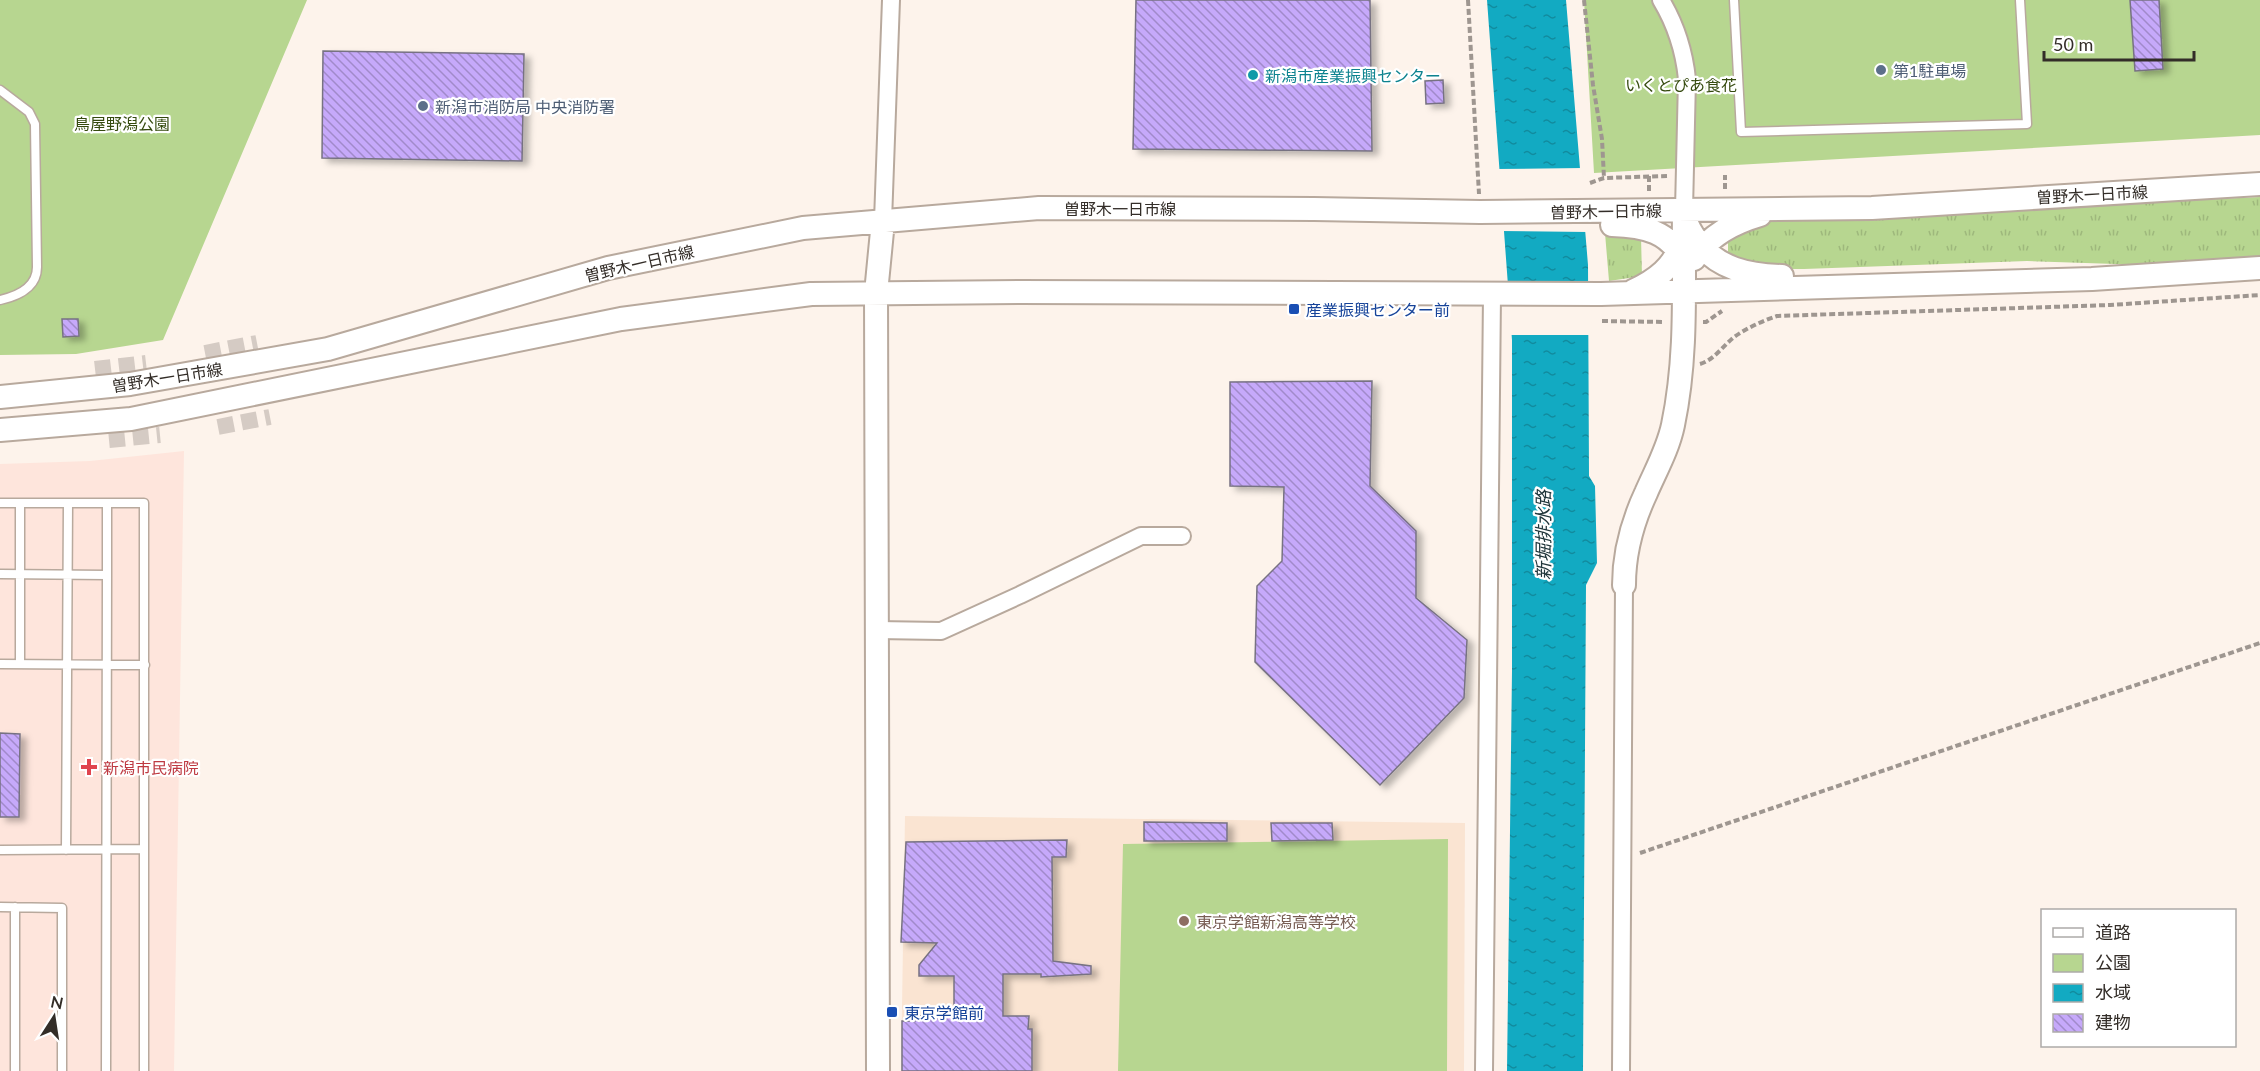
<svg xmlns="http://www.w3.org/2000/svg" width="2260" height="1071" viewBox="0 0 2260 1071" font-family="Lato,'Noto Sans JP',sans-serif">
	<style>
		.built { fill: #fae4d2 }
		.medical { fill: #fee5dc }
		.grass { fill: url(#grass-tufts) }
		.park { fill: #b7d690 }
		.water { fill: url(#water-ripples) }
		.pier { fill: #fdf3eb }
		.building { fill: url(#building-back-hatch); stroke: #777282; stroke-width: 1.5; filter: url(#shadow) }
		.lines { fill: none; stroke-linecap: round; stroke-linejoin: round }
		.street-tunnel { stroke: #d5cbc4; stroke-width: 16; stroke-dasharray: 16 8; stroke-linecap: butt }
		.lane-casing { stroke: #b8a99d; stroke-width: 11 }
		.street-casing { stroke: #b8a99d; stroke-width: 20 }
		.secondary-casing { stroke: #b8a99d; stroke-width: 26 }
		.path { stroke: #9e9690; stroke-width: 4; stroke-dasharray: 6 3; stroke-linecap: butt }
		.lane { stroke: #fff; stroke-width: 8 }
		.street { stroke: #fff; stroke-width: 16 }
		.secondary { stroke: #fff; stroke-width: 22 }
		.service-dot { fill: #5c6f8a; stroke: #fff; stroke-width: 2 }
		.culture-dot { fill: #0f9aa8; stroke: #fff; stroke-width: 2 }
		.transit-dot { fill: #1a4fb4; stroke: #fff; stroke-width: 2 }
		.health-dot { fill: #e0444e; stroke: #fff; stroke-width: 2 }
		.education-dot { fill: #8d6e63; stroke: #fff; stroke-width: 2 }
		.labels { text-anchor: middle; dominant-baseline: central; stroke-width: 4.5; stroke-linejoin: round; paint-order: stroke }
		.service-label { font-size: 16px; fill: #4e5e75; stroke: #fff; text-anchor: start }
		.culture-label { font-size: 16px; fill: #0d838f; stroke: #fff; text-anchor: start }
		.park-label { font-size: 16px; fill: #354a0e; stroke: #fff }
		.street-label { font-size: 16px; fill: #332d28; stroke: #fff }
		.transit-label { font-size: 16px; fill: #164399; stroke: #fff; text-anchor: start }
		.health-label { font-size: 16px; fill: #be3a42; stroke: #fff; text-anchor: start }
		.education-label { font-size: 16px; fill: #785e54; stroke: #fff; text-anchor: start }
		.water-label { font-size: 18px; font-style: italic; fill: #21373c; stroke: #fff }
	</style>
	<defs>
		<pattern id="grass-tufts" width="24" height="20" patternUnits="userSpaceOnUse" patternTransform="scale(1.5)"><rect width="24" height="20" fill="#b7d690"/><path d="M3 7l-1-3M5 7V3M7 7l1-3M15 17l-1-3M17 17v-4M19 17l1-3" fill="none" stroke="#9eb87c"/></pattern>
		<pattern id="water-ripples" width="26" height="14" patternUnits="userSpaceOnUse" patternTransform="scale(1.5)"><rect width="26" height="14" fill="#12aac2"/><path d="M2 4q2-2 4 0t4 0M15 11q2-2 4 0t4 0" fill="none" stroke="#118b9e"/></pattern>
		<pattern id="building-back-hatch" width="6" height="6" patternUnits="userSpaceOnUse" patternTransform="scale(1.5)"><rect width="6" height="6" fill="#c6a9fa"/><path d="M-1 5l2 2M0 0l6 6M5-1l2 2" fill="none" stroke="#a18aca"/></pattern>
		<filter id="shadow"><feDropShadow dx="6" dy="4" stdDeviation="3" flood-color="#0004"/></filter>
	</defs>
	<rect width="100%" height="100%" fill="#fdf3eb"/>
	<path class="built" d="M905,816L1465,823L1464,1071H901Z"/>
	<path class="medical" d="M184,451L174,1071H0V464L90,461Z"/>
	<path class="grass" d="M2260,197V258L2146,265L2027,261L1804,269H1787L1728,257V236L1759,224L1777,220Z
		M1605,233L1641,237L1642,276L1609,281Z"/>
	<path class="park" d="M0,0H307L163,340L76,354L0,355Z
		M1584,0H2260V135L1594,173Z
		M1448,839L1447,1071H1118L1123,844Z"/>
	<path class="water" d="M1487,0H1566L1588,265L1589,476L1595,486L1597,563L1586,585L1583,1071H1507L1512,671V340Z"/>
	<path class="pier" d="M1583,168L1588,232L1501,231L1496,169Z
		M1591,282L1592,335H1509L1505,283Z"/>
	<path class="building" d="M1136,0H1370L1372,151L1133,149Z
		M2130,0H2159L2163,69L2135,71Z
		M323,51L524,54L522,161L322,158Z
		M1443,80L1444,103L1426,104L1425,81Z
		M62,319H78L79,336L63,337Z
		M1372,381L1370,486L1416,531V598L1467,640L1464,698L1380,785L1255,662L1257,586L1282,561L1284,487L1230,486V382Z
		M0,733L20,734L19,817H0Z
		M1144,822L1227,823V841H1144Z
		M1271,823H1332L1333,840L1272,841Z
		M1067,840L1066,857H1052L1053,961L1091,966V974L1041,977V974H1003V1016H1029L1028,1029H1032V1071H902V1021H915V1016H954V976H919V965L937,943L901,942L906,842Z"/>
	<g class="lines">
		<path class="street-tunnel" d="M205,353L257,343
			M95,369L146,363
			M218,427L270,417
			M109,440L160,435"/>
		<g class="lane-casing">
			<path id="lane" d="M1734,0L1741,132L2027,124L2020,0
				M0,90L29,112L35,124L37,267C37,287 18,296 0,300
				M0,503H107V575
				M107,503H144V1071
				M0,574L107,575L106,1071
				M0,664L145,665
				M20,664V503
				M0,850L144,849
				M66,850L68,503
				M0,907L62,908V1071
				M15,1071V907"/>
		</g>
		<g class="street-casing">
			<path id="street" d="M1661,0C1676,25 1684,50 1687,79L1684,210
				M883,221L891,0
				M877,630L941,631L1020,595L1141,536H1182
				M1484,1071L1492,295
				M1621,1071L1624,585"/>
		</g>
		<g class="secondary-casing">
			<path id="secondary" d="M1686,220C1688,228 1692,234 1697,241C1718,269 1748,275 1782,276
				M1612,225C1644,226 1671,231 1685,264
				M1694,259C1710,235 1733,223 1760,215
				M1633,291C1656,280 1674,267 1682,242
				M0,397L130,384L328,349L608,268L803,228L1039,208L1314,209L1480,212L1872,208L2260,184
				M0,430L131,419L621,319L811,294L1019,292L1601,294L2092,279L2260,268
				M1624,585C1624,552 1632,523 1646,493C1656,470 1668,449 1673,425C1688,353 1683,282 1684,210
				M878,1071L876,293L883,221"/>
		</g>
		<path class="path" d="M1468,0L1479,194
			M1584,0L1593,85L1602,139L1604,178
			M1590,183L1604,178L1667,176
			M1725,189V175
			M1649,191V176
			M1602,321L1664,322
			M1703,322H1706L1722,311
			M1700,364C1714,360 1723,346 1734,337C1747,328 1762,321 1777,316L2110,305L2260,295
			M1640,853L2260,643"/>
		<use href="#lane" class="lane"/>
		<use href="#street" class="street"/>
		<use href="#secondary" class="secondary"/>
	</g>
	<g class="service-dot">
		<circle cx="1881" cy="70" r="6"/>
		<circle cx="423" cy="106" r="6"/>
	</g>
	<circle class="culture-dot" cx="1253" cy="75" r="6"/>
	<g class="transit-dot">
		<rect x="1288" y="303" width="12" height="12" rx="3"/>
		<rect x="886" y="1006" width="12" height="12" rx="3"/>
	</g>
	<path class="health-dot" d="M86 758h6v6h6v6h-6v6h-6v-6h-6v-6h6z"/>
	<circle class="education-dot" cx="1184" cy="921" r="6"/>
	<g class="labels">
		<g class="service-label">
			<text x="1893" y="70">第1駐車場</text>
			<text x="435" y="106">新潟市消防局 中央消防署</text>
		</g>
		<g class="culture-label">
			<text x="1265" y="75">新潟市産業振興センター</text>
		</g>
		<g class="park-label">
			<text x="1681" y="84">いくとぴあ食花</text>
			<text x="122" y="123">鳥屋野潟公園</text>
		</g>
		<g class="street-label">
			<text transform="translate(2092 194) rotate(-3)">曽野木一日市線</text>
			<text x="1120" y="208">曽野木一日市線</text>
			<text transform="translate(1606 211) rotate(-1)">曽野木一日市線</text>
			<text transform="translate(639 263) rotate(-13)">曽野木一日市線</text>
			<text transform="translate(167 377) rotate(-9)">曽野木一日市線</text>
		</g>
		<g class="transit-label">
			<text x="1306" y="309">産業振興センター前</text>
			<text x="904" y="1012">東京学館前</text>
		</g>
		<g class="health-label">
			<text x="103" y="767">新潟市民病院</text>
		</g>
		<g class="education-label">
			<text x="1196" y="921">東京学館新潟高等学校</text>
		</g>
		<g class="water-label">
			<text transform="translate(1543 535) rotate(-90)">新堀排水路</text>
		</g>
	</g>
	<rect x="2041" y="909" width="195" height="138" fill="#ffffff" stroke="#adaba9" stroke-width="1.5"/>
	<rect x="2053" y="928" width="30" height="9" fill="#ffffff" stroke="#adaba9" stroke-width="1.5"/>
	<text x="2095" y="939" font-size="18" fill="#332d28">道路</text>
	<rect x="2053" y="954" width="30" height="18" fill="#b7d690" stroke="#adaba9" stroke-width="1.5"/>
	<text x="2095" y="969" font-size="18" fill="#332d28">公園</text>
	<rect x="2053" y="984" width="30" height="18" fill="url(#water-ripples)" stroke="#adaba9" stroke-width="1.5"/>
	<text x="2095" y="999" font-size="18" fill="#332d28">水域</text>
	<rect x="2053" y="1014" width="30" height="18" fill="url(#building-back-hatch)" stroke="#adaba9" stroke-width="1.5"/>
	<text x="2095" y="1029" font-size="18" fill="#332d28">建物</text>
	<g transform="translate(54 1017) rotate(12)" stroke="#ffffff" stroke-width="4.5" paint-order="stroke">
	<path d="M0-4.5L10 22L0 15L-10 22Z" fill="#332d28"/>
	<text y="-9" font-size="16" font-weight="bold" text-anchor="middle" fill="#332d28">N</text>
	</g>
	<path d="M2044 51v9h150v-9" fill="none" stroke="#332d28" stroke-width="3"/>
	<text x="2053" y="51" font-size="18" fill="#332d28" stroke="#ffffff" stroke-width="4.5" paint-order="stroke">50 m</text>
</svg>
